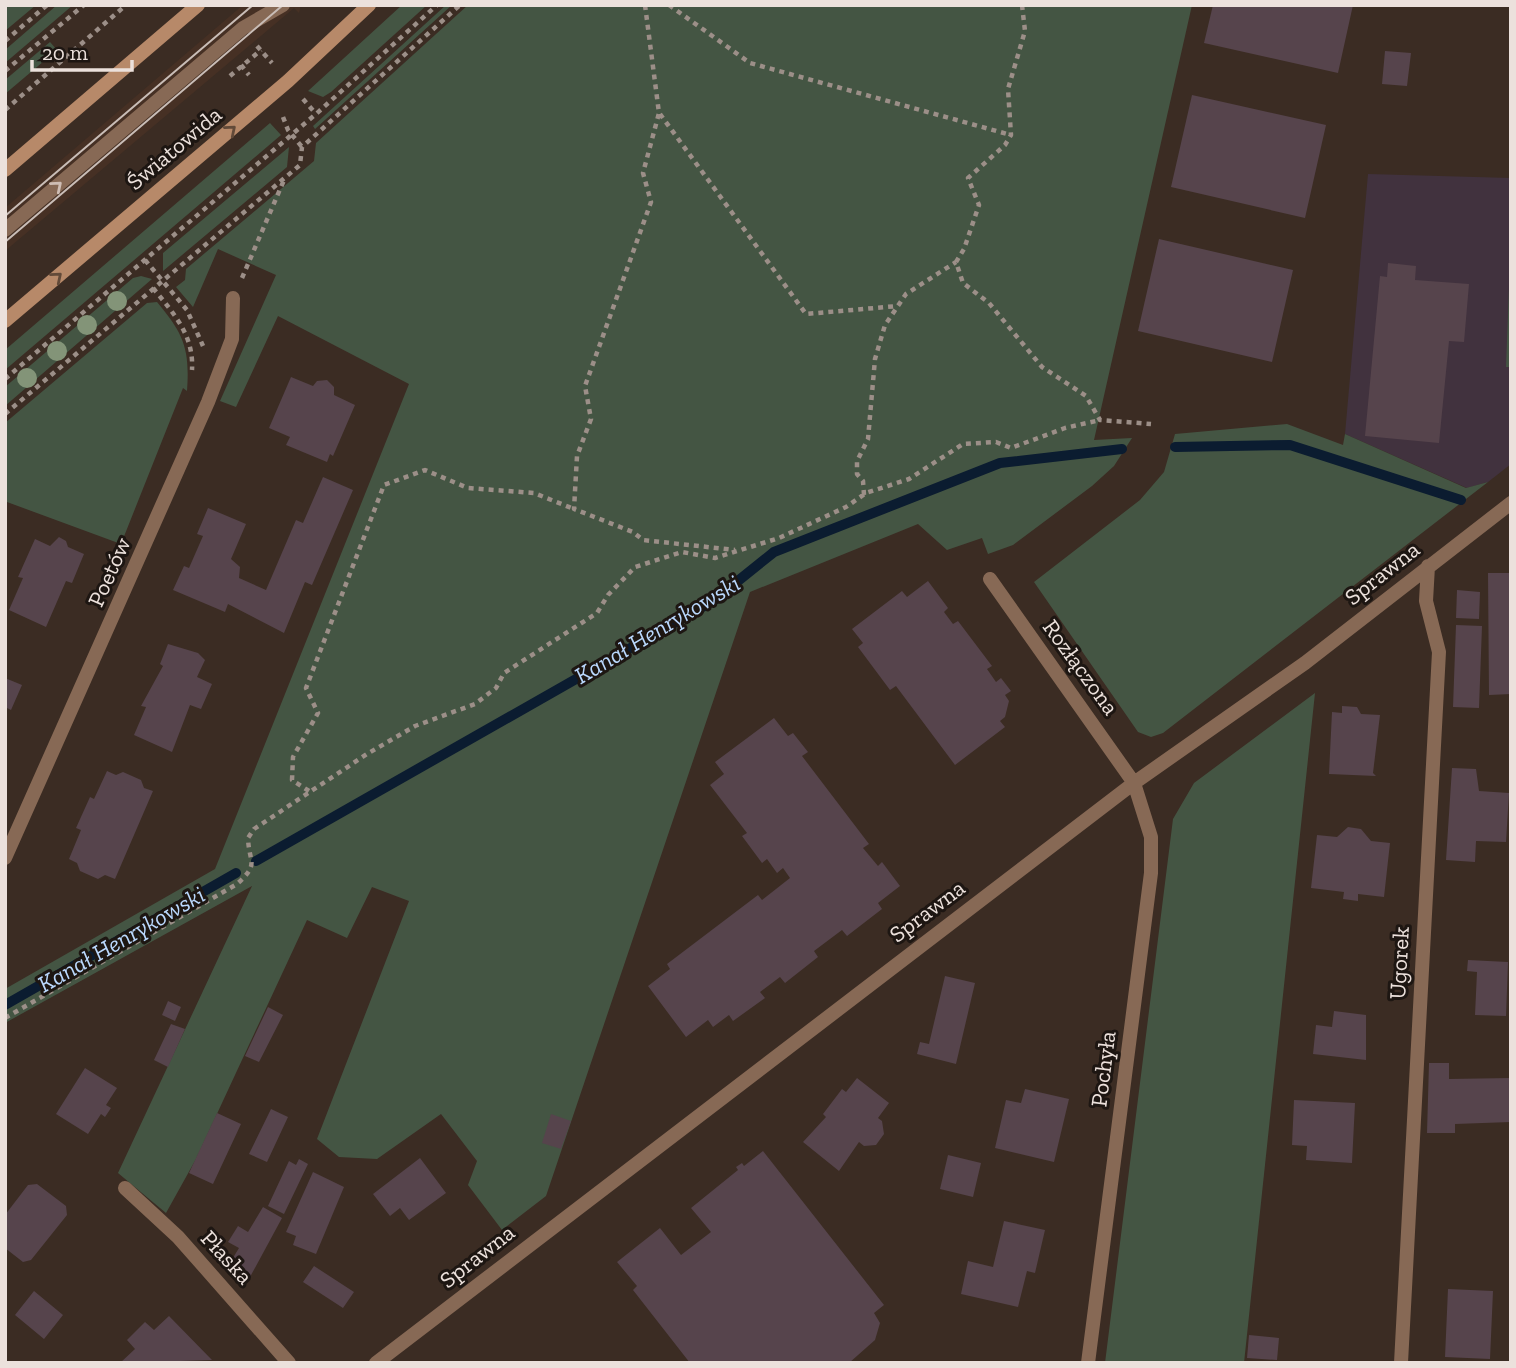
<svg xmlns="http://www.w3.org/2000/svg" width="1516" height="1368" viewBox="0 0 1516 1368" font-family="'Zilla Slab',serif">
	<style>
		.built { fill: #463024 }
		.education { fill: #41323e }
		.green { fill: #445543 }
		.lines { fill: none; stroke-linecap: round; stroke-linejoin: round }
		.stream { stroke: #0b1c30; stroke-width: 10 }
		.building { fill: #56444c }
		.path { stroke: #9c8f88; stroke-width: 4.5; stroke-dasharray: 5 5; stroke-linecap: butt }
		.lane { stroke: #876955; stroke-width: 14 }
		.street { stroke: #876955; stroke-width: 14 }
		.secondary { stroke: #b78969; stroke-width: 14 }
		.tram { stroke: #c9bdb7; stroke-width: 2 }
		.tree { fill: #839478 }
		.oneway { stroke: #624a39 }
		.oneway2 { stroke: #cebdb4 }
		.labels { text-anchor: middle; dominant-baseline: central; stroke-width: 6; stroke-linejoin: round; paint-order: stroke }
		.street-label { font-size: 23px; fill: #ece1dc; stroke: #1d1612 }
		.water-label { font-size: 24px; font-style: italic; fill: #bad8fd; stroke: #1d1612 }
	</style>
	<rect width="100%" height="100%" fill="#3b2c23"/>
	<path class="built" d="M243,5H300V9L299,13L294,8L5,251V208Z"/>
	<path class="education" d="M1368,174L1511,178V464L1488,482L1467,488L1345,434Z"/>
	<path class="green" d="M5,5H36L5,31Z
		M57,5H73L5,63V50Z
		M402,5H427L331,92L323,97L308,91Z
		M446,5H452L315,129L313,126Z
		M468,5H1192L1094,440L1132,438L1114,466L1092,486L1013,545L988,554L982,538L947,550L918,524L750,592L546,1196L502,1230L468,1185L477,1161L441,1114L377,1159L339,1157L317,1139L409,901L372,887L347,938L307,920L196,1159L166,1213L118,1173L252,886L5,1023V989L215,869L409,384L278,316L236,407L220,401L276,275L218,249L193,307L176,287L185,280L186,269L314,161L316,143Z
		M50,42L57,50L5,94V80Z
		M270,123L281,135L5,370V350Z
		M289,147L287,167L163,271V253Z
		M1511,235V367H1506Z
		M141,276L152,279L5,406V387L133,278Z
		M157,302C184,334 190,349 187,391L183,388L121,544L7,502L5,504V423L147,303Z
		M1287,424L1343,445L1345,434L1466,488L1488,482L1163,733L1151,737L1138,732L1034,582L1140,500L1164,472L1175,434Z
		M1315,693L1244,1363H1105L1173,819L1194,783Z"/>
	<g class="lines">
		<path class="stream" d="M1175,447L1290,445L1461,500
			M256,861L713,601L774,552L1000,463L1122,449
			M5,1005L236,873"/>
	</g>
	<path class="building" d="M1213,5H1353L1338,73L1204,43Z
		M1385,51L1411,53L1407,86L1382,84Z
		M1192,95L1326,125L1305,218L1171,187Z
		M1159,239L1293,270L1272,362L1138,331Z
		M1388,263L1416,266L1415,280L1469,284L1464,342L1449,341L1439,443L1365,436L1380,276L1387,277Z
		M291,377L313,386L317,381L327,380L334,387V395L355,405L333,456L330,454L327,462L286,445L290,437L269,428Z
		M323,477L353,490L312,585L305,582L284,633L228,604L225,612L173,590L184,566L189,568L203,536L197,534L208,508L246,524L231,559L240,567L239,578L266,590L296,520L303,523Z
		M59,537L66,541L68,547L84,554L72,583L66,581L46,627L9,610L23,578L18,577L35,539L50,546Z
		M1488,573H1511V694L1489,695Z
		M928,581L948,608L944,612L953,624L958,621L992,666L987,669L996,682L1001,678L1011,691L1005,695L1009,701L1005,717L1000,721L1005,727L955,765L896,686L890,690L858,647L863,643L852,629L902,591L907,597Z
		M1457,590L1480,592L1479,619L1456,618Z
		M1456,625L1482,626L1479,708L1453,707Z
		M168,644L198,653L205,660L197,677L212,684L201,709L190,705L172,752L134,735L146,707L141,706L163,666L160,664Z
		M5,678L22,685L11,710L5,707Z
		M1342,706L1357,707L1361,714L1380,715L1373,773L1376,776L1329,774L1332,712L1342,713Z
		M774,718L788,736L793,733L808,752L802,756L869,844L863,848L878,866L882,862L900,886L878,903L882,909L847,936L842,930L814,951L818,957L785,983L780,977L760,992L765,998L733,1021L729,1015L713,1027L708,1020L686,1037L648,986L670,969L667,964L758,895L762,900L790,878L783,868L777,873L767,859L762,863L742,836L747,833L710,785L724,774L715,762Z
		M1452,768L1476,769L1479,791L1509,793L1506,842L1476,841L1475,862L1446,860Z
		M107,771L116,775L123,772L141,780L144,788L153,791L115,879L105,875L98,879L80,871L77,863L69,859L81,830L76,828L90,797L94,799Z
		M1348,827L1361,829L1371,841L1390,843L1384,897L1358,894V901L1343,899L1344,892L1311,888L1317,835L1337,837Z
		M1468,960L1508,962L1506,1016L1475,1015L1477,972L1467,971Z
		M945,976L975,983L956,1064L917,1054L920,1042L929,1044Z
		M168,1001L181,1007L175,1021L162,1015Z
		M268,1007L283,1015L259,1062L245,1056Z
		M1334,1011L1366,1015V1060L1313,1054L1316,1025L1332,1027Z
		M171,1024L185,1029L168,1067L154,1060Z
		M1429,1063H1449V1079L1511,1078V1122L1455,1124V1133H1427Z
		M85,1068L117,1088L106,1105L111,1108L105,1117L101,1114L88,1134L56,1114Z
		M857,1078L889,1103L878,1118L882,1121L884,1134L876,1145L864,1146L859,1142L839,1171L803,1142L826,1117L823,1114L842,1089L846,1092Z
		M1025,1089L1069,1099L1054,1162L995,1148L1006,1100L1021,1103Z
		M1294,1100L1355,1103L1352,1163L1306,1160L1307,1146L1292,1145Z
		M271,1109L288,1117L267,1162L249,1154Z
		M217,1113L241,1124L213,1184L189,1173Z
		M551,1114L571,1121L561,1149L542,1143Z
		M763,1151L884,1305L874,1313L880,1323L875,1340L849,1363H690L633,1290L637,1286L617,1262L660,1228L681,1255L711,1232L691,1208L738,1170L736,1167L742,1163L744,1166Z
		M948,1155L981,1163L973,1197L940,1189Z
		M420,1158L446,1193L409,1220L400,1208L390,1216L373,1194Z
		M299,1159L308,1164L284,1214L268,1206L289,1161L296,1165Z
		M313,1172L344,1187L316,1254L293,1245L296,1236L286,1232Z
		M37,1184L66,1206L67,1215L31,1260L23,1262L5,1248V1215L28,1185Z
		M263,1207L282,1218L250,1277L228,1266L239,1248L228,1242L238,1226L248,1232Z
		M1004,1221L1045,1230L1035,1273L1027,1271L1018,1307L961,1294L968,1261L993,1267Z
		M314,1266L354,1292L343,1308L303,1282Z
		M1448,1289L1493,1291L1490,1359L1445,1357Z
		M34,1291L63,1315L44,1339L15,1315Z
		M169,1316L212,1360L120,1363L135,1349L127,1340L145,1322L154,1330Z
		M1249,1335L1279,1338L1277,1360L1247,1358Z"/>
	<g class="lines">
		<path class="path" d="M645,5L659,113L643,173L651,202L585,386L591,419L577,456L574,509L633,532L643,540L735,550
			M669,5L750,63L1011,135
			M1022,5L1025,31L1008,89L1011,135L1005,145L968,178L979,205L964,249L956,262L963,283L989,303L1042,367L1086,396L1100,420L1151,424
			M5,41L47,5
			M257,46L272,63
			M241,65L249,75
			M5,71L84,5
			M230,76L261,50
			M303,99L316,114
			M5,110L126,5
			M660,114L806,314L898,306
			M283,117L288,130L302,147
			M145,260L187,310L203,346
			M242,278L284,180
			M153,288C174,314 194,335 192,370
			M5,379L316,114L437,5
			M5,414L300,165L302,147L460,5
			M864,495L863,481L857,474V461L868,439L875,359L885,325L906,294L956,262
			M309,791L292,780L293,757L318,713L306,688L384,485L425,470L468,488L534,493L574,509
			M5,1018L237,884C260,863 249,864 248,838L254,829L367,754L415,726L475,704L496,688L504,673L597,613L608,595L635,567L682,552L715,558L779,538L846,507L866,493L909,479L963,444L996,442L1011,448L1065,428L1100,420"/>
		<path class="lane" d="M5,230L243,28L283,5"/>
		<path class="street" d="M990,579L1134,783L1151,837V873L1088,1363
			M5,858L208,402L232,339L233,298
			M125,1188L178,1237L289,1363
			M376,1363L1134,783L1305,663L1511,503
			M1401,1363L1439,652L1426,601L1428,566"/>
		<path class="secondary" d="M5,170L198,5
			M5,321L288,81L369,5"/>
		<path class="tram" d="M5,216L253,5
			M5,242L283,5"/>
	</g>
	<g class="tree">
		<circle cx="117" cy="301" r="10"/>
		<circle cx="87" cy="325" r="10"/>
		<circle cx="57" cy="351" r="10"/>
		<circle cx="27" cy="378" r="10"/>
	</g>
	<defs><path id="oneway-chevron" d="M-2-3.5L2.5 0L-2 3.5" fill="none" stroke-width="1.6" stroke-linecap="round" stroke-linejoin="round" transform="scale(1.75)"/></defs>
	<g class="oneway">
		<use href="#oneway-chevron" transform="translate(231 130) rotate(-40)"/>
		<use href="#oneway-chevron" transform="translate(57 277) rotate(-40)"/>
	</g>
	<use class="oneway2" href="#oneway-chevron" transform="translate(57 186) rotate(-40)"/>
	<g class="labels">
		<g class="street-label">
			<text transform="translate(174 148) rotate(-40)">Światowida</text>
			<text transform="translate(109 572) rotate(-66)">Poetów</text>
			<text transform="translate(1382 573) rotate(-38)">Sprawna</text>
			<text transform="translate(1081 667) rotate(54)">Rozłączona</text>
			<text transform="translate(927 911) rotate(-37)">Sprawna</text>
			<text transform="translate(1399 963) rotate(-87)">Ugorek</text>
			<text transform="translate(1103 1069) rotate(-83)">Pochyła</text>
			<text transform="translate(477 1256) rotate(-38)">Sprawna</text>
			<text transform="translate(227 1257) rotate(47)">Płaska</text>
		</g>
		<g class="water-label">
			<text transform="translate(657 629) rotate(-31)">Kanał Henrykowski</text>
			<text transform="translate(121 939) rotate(-30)">Kanał Henrykowski</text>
		</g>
	</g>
	<rect width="1516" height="1368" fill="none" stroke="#ece1dc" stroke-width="14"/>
	<path d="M32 60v10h100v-10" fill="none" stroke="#ece1dc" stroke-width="3.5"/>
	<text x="42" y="60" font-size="21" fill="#ece1dc" stroke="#1d1612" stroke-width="5" paint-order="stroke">20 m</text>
</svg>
